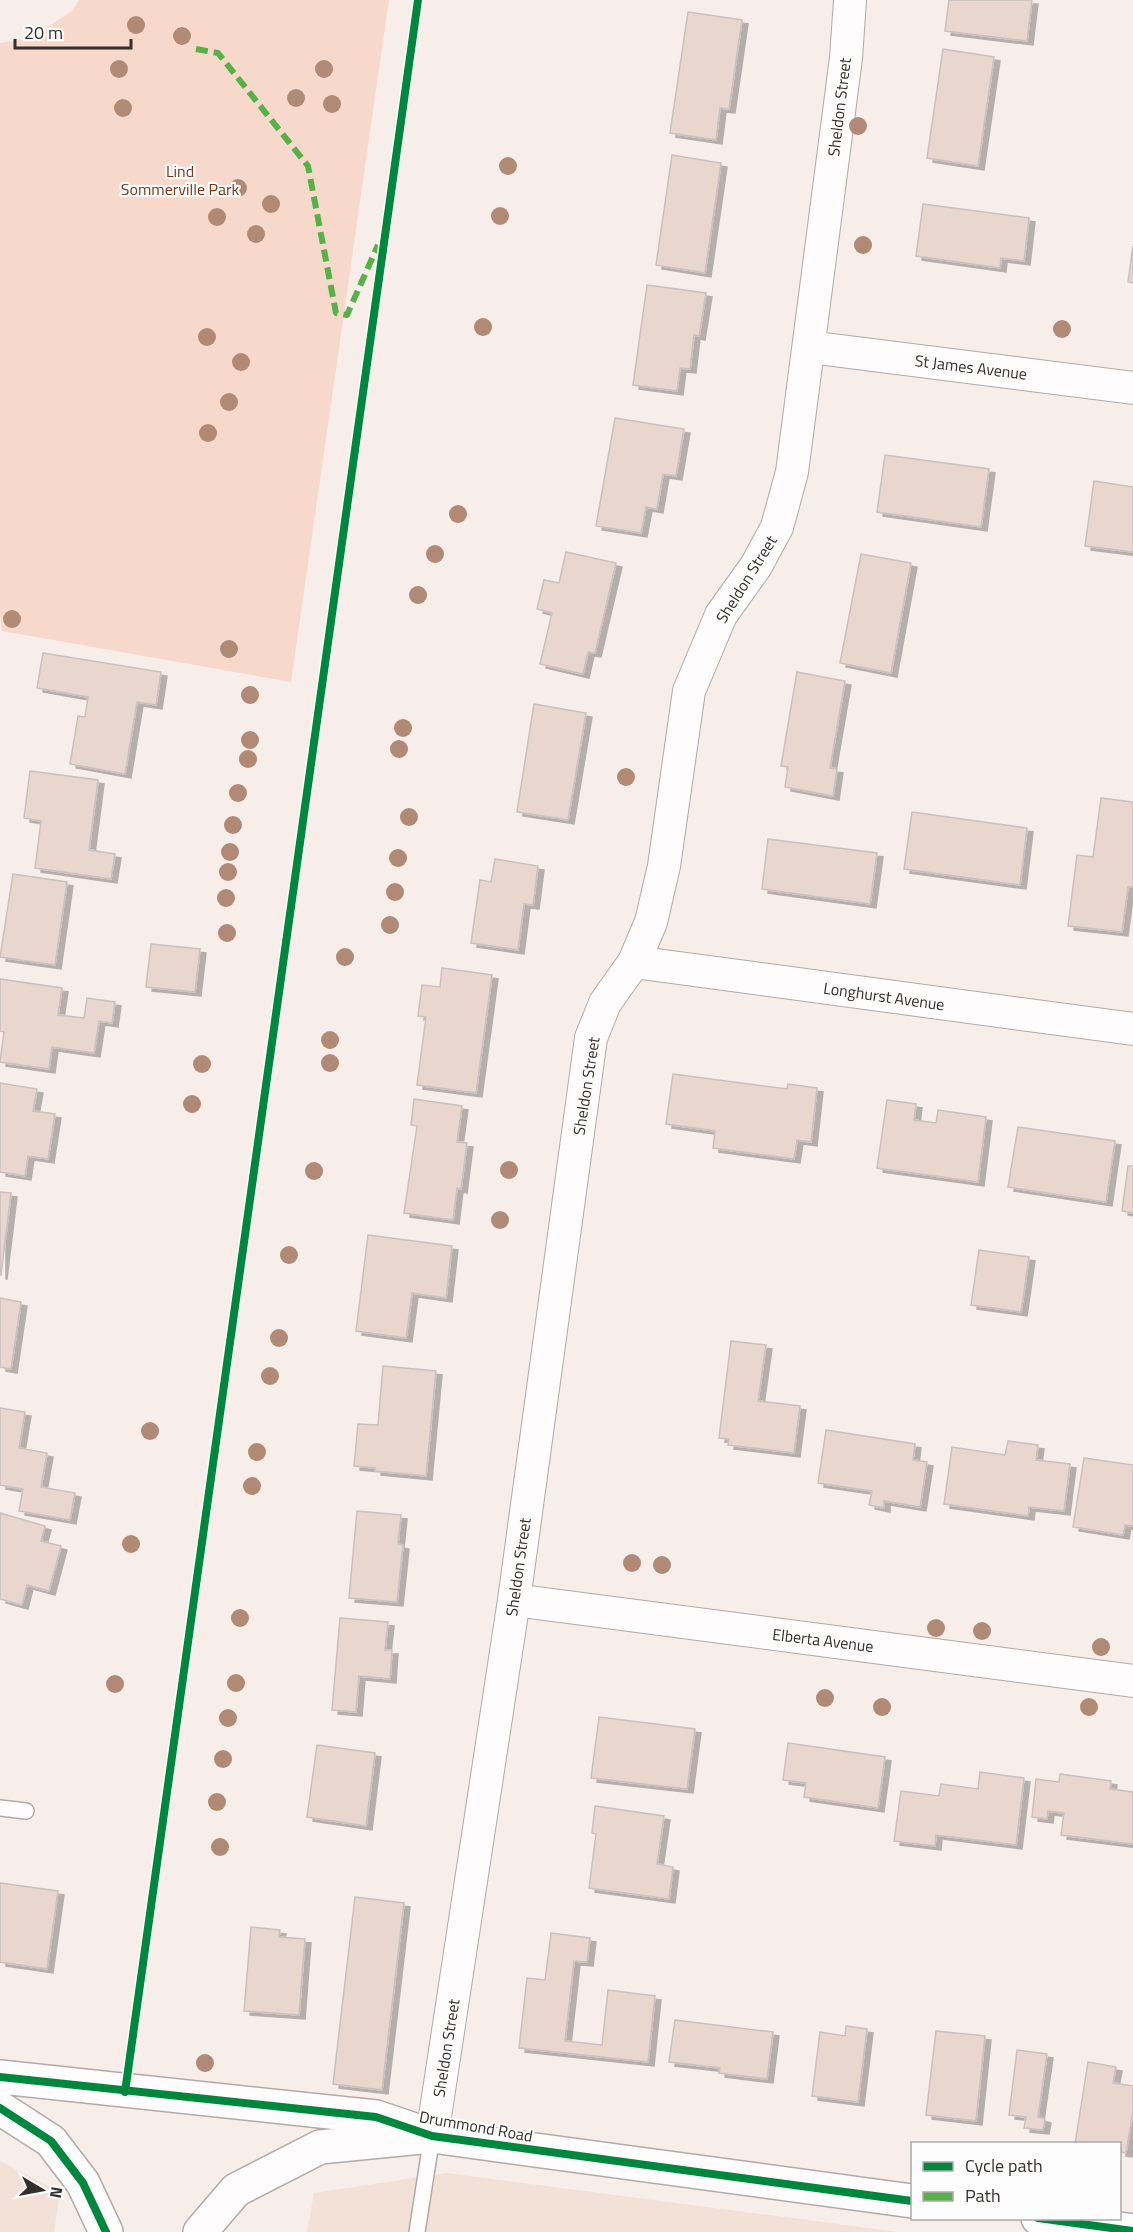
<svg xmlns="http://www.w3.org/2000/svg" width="1133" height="2232" viewBox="0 0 1133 2232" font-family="'Titillium Web',sans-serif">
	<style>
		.built { fill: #f3e1d8 }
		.green { fill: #f7d9cb }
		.building { fill: #e9d6ce; stroke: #c9c1be; stroke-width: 1.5; filter: url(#shadow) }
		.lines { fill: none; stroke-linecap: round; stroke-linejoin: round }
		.service-casing { stroke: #b2aaa7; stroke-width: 18 }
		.minor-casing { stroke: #b2aaa7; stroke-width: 34 }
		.secondary-casing { stroke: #b2aaa7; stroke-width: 36 }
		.service { stroke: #fefcfc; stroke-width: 15 }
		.minor { stroke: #fefcfc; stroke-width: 32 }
		.secondary { stroke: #fefcfc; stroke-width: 33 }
		.quiet { stroke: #56b246; stroke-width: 6; stroke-dasharray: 12 6; stroke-linecap: butt }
		.cycleway-casing { stroke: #fdfdfd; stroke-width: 11 }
		.cycleway { stroke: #00873e; stroke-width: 8 }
		.tree { fill: #b18a75 }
		.labels { text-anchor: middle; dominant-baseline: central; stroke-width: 4.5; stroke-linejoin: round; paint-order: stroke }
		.street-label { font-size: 16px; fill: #352f2c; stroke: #fdfdfd }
		.park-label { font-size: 16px; fill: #783916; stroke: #fdfdfd }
	</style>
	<defs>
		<filter id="shadow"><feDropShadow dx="6" dy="4" stdDeviation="0" flood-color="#0004"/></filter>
	</defs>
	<rect width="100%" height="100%" fill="#f7ede9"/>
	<path class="built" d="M0,2161L60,2192L54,2232H0Z
		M447,2173L899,2232H307L314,2193Z"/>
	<path class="green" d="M79,0H389L291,682L2,631L0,618V43L31,38L72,11Z"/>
	<path class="building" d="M949,0H1032L1027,41L945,31Z
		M688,12L742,20L729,109L720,108L716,140L670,133Z
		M943,49L994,57L978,166L927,158Z
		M672,155L721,163L705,273L656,265Z
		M923,204L1029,218L1024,261L1001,258L1000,268L916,256Z
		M1133,246V283L1128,282Z
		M647,285L706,293L699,336L694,335L690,369L680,368L677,391L633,385Z
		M615,418L684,429L676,476L663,474L657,509L646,507L641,533L596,526Z
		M885,455L989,469L981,527L877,512Z
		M1094,481L1133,487V552L1085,546Z
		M566,552L616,563L595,653L588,652L583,674L540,664L552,613L537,609L544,580L559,583Z
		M861,554L911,563L891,673L840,663Z
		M43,653L161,672L156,705L137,702L125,774L70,764L78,716L85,717L88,697L37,688Z
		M797,672L845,681L830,768L837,769L833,796L785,787L788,767L781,766Z
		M534,704L586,713L568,820L517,812Z
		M30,771L98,780L89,850L115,854L111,879L35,868L41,821L24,818Z
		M1101,798L1133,802V887H1128L1122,932L1068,926L1077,855L1093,857Z
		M912,812L1027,828L1020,885L904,869Z
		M768,839L877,853L870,904L762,889Z
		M495,859L538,866L533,905L524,904L518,950L471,943L480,880L491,882Z
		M13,874L67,882L55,965L0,957Z
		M151,944L200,949L195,992L146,987Z
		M442,968L492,975L476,1093L417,1085L426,1017L418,1016L422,985L440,987Z
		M0,979L62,988L58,1015L84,1018L87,998L115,1002L112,1023L99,1021L94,1053L52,1047L49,1069L0,1062L4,1032L0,1031Z
		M673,1074L787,1089L788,1084L817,1088L811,1142L797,1140L794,1159L713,1148L715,1131L666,1124Z
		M0,1083L37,1089L33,1111L55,1114L48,1159L28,1156L25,1176L0,1172Z
		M414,1099L462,1106L457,1142L467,1143L461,1189L457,1188L453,1220L404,1213L417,1126L411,1125Z
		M887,1100L916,1104L914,1120L936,1123L938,1110L986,1117L978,1182L877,1168Z
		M1018,1127L1115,1141L1106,1202L1008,1187Z
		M1128,1166H1133V1213L1122,1211Z
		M0,1192L11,1193L1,1275H0Z
		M368,1235L452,1246L446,1298L412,1293L406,1338L356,1331Z
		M979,1250L1029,1257L1021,1312L971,1305Z
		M0,1298L21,1302L11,1369L0,1367Z
		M731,1341L766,1345L758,1401L800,1406L794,1453L728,1445L729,1439L719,1438Z
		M383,1366L436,1371L426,1476L375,1471V1468L354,1466L358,1424L378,1425Z
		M0,1408L25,1412L19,1448L47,1453L41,1487L75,1493L70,1520L19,1511L23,1489L0,1485Z
		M826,1430L915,1444L913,1460L927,1462L920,1507L884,1501V1508L869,1505L872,1491L818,1483Z
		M1008,1441L1038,1445L1036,1460L1070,1464L1064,1511L1029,1507L1028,1516L944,1504L952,1447L1005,1455Z
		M1084,1458L1133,1465V1526L1125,1525L1123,1535L1073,1527Z
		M357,1511L401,1515L398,1544L403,1545L397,1602L349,1598Z
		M0,1513L45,1526L41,1541L61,1546L49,1591L27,1585L22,1605L0,1599Z
		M340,1618L388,1622L385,1650H392L390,1679L359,1676L356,1712L332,1710Z
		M599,1717L695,1729L687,1789L591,1778Z
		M788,1743L885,1757L878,1808L804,1797L806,1783L783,1780Z
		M317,1745L375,1753L366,1826L307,1817Z
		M980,1772L1024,1778L1016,1845L936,1835L935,1846L894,1841L901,1791L939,1796L941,1784L978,1789Z
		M1060,1774L1111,1781L1110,1789L1133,1792V1844L1061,1835L1064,1813L1048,1811L1047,1819L1032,1817L1036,1779L1059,1782Z
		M595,1806L664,1816L657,1864L673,1867L669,1899L589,1888L596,1834L592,1833Z
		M0,1883L58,1891L47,1969L0,1962Z
		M355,1897L404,1903L382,2090L333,2084Z
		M251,1927L280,1930L279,1937L305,1939L299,2015L244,2011Z
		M551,1933L590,1938L587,1962L574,1961L565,2041L602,2045L608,1990L655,1996L648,2062L519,2048L527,1978L545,1980Z
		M675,2020L773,2032L767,2079L719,2073L720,2068L669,2062Z
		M846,2026L867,2029L858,2102L812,2096L820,2032L845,2036Z
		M936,2031L985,2036L976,2121L926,2115Z
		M1017,2050L1047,2054L1038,2117L1045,2119L1043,2130L1024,2128L1026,2117L1009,2115Z
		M1088,2062L1116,2067L1113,2083L1133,2086V2111L1126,2153L1120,2152V2144H1075Z"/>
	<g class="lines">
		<g class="service-casing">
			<path id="service" d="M0,1808L26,1811
				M417,2232L432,2136"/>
		</g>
		<g class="minor-casing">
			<path id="minor" d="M809,347L1133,388
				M634,962L1133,1029
				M514,1600L1133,1681
				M432,2136L514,1600L591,1038L605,1003L634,962L651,922L664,866L689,691L721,615L756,566L777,527L792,472L846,58L850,0"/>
		</g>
		<g class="secondary-casing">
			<path id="secondary" d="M0,2077L376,2117L432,2136L912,2201
				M0,2108L51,2141L83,2183L106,2232
				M1038,2218L1133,2231
				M200,2232L236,2190L320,2147L421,2137"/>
		</g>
		<use href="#service" class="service"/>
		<use href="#minor" class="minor"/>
		<use href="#secondary" class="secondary"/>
		<path class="quiet" d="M196,49L218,53L308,166L336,313L347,315L378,245"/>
		<g class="cycleway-casing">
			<path id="cycleway" d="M0,2077L376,2117L432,2136L912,2201
				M125,2092L418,0
				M0,2108L51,2141L83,2183L106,2232
				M1038,2218L1133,2231"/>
		</g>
		<use href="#cycleway" class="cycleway"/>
	</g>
	<g class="tree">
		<circle cx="136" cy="25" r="9"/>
		<circle cx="182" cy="36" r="9"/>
		<circle cx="119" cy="69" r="9"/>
		<circle cx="324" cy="69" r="9"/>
		<circle cx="296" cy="98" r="9"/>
		<circle cx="332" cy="104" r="9"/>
		<circle cx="123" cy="108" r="9"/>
		<circle cx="858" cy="126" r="9"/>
		<circle cx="508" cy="166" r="9"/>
		<circle cx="238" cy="188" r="9"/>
		<circle cx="271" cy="204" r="9"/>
		<circle cx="500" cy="216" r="9"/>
		<circle cx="217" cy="217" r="9"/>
		<circle cx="256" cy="234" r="9"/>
		<circle cx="863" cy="245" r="9"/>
		<circle cx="483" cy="327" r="9"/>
		<circle cx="1062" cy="329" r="9"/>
		<circle cx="207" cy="337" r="9"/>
		<circle cx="241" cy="362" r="9"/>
		<circle cx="229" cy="402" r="9"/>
		<circle cx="208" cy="433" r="9"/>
		<circle cx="458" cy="514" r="9"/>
		<circle cx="435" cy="554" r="9"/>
		<circle cx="418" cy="595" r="9"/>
		<circle cx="12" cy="619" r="9"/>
		<circle cx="229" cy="649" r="9"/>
		<circle cx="250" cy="695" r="9"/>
		<circle cx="403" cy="728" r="9"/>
		<circle cx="250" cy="740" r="9"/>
		<circle cx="399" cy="749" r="9"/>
		<circle cx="248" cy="759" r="9"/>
		<circle cx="626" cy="777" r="9"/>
		<circle cx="238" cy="793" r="9"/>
		<circle cx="409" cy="817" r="9"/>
		<circle cx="233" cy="825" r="9"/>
		<circle cx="230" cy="852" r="9"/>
		<circle cx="398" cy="858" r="9"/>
		<circle cx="228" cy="872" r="9"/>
		<circle cx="395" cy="892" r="9"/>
		<circle cx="226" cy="898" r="9"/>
		<circle cx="390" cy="925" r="9"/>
		<circle cx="227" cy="933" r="9"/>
		<circle cx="345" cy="957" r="9"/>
		<circle cx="330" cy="1040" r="9"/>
		<circle cx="330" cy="1063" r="9"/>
		<circle cx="202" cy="1064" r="9"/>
		<circle cx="192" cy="1104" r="9"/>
		<circle cx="509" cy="1170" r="9"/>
		<circle cx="314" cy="1171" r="9"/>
		<circle cx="500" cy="1220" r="9"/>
		<circle cx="289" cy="1255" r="9"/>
		<circle cx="279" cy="1338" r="9"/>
		<circle cx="270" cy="1376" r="9"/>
		<circle cx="150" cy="1431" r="9"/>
		<circle cx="257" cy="1452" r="9"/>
		<circle cx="252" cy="1486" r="9"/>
		<circle cx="131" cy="1544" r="9"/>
		<circle cx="632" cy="1563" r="9"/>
		<circle cx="662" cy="1565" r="9"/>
		<circle cx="240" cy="1618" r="9"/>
		<circle cx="936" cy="1628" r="9"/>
		<circle cx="982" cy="1631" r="9"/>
		<circle cx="1101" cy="1647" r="9"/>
		<circle cx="236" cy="1683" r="9"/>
		<circle cx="115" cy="1684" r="9"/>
		<circle cx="825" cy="1698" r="9"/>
		<circle cx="882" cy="1707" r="9"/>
		<circle cx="1089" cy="1707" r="9"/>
		<circle cx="228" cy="1718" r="9"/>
		<circle cx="223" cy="1759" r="9"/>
		<circle cx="217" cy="1802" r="9"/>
		<circle cx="220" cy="1847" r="9"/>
		<circle cx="205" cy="2063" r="9"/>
	</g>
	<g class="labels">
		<g class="street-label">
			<text transform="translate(839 107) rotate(-83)">Sheldon Street</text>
			<text transform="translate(971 367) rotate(7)">St James Avenue</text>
			<text transform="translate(746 579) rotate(-58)">Sheldon Street</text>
			<text transform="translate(884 996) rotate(8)">Longhurst Avenue</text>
			<text transform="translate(586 1086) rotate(-81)">Sheldon Street</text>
			<text transform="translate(518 1567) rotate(-82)">Sheldon Street</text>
			<text transform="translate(823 1640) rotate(7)">Elberta Avenue</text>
			<text transform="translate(446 2048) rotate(-81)">Sheldon Street</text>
			<text transform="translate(476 2126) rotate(10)">Drummond Road</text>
		</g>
		<g class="park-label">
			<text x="180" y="171">Lind<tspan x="180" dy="18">Sommerville Park</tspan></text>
		</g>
	</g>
	<rect x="911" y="2142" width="210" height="78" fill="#fdfdfd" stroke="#adaba9" stroke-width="1.5"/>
	<rect x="923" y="2162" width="30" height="9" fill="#00873e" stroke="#adaba9" stroke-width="1.5"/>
	<text x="965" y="2172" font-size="18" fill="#352f2c">Cycle path</text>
	<rect x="923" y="2192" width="30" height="9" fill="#56b246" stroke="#adaba9" stroke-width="1.5"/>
	<text x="965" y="2202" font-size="18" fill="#352f2c">Path</text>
	<g transform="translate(42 2190) rotate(100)" stroke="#fdfdfd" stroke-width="4.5" paint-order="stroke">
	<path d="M0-4.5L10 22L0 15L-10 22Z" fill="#352f2c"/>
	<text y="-9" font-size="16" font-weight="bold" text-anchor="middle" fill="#352f2c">N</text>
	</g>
	<path d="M15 39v9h116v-9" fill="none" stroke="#352f2c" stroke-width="3"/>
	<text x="24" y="39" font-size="18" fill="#352f2c" stroke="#fdfdfd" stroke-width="4.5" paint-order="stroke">20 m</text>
</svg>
